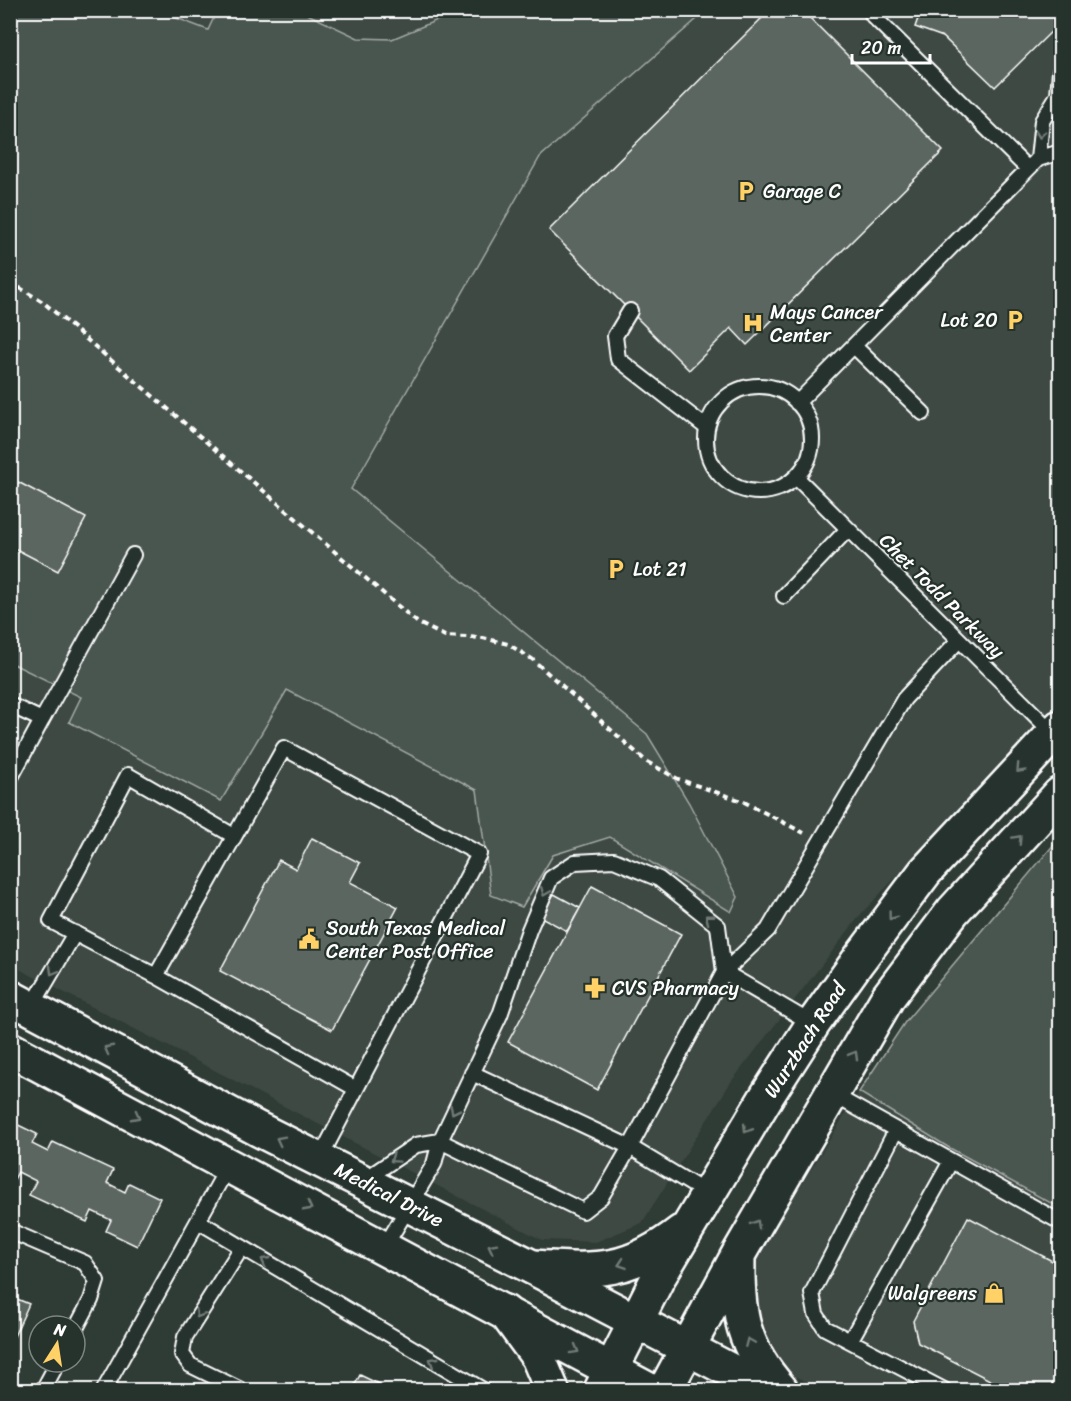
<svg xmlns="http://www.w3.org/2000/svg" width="1071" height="1401" viewBox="0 0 1071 1401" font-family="Sriracha,sans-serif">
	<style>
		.built { fill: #3c4842 }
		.green { fill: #4a544f; stroke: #a4aaa7; stroke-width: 1.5 }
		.building { fill: #5b6661; stroke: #fff; stroke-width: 1.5 }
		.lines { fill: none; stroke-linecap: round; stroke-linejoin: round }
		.lane-casing { stroke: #fff; stroke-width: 18 }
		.secondary-casing { stroke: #fff; stroke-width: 38 }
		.primary-casing { stroke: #fff; stroke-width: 38 }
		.path { stroke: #fff; stroke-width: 4; stroke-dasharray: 6 4.5; stroke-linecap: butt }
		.lane { stroke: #26332d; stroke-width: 14 }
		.secondary { stroke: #26332d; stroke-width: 33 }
		.primary { stroke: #26332d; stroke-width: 33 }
		.oneway { stroke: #727a76 }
		.labels { text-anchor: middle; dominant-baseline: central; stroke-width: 4.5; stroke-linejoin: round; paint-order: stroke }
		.poi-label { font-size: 20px; fill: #fff; stroke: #26332d; text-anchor: start }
		.street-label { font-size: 20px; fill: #fff; stroke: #26332d }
	</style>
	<rect width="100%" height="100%" fill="#2f3b35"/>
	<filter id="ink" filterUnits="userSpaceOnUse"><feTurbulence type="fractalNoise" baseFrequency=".0167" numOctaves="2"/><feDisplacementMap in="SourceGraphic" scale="12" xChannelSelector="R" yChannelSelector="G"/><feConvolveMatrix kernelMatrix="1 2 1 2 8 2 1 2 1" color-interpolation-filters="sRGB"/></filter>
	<g filter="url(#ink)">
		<path class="built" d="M10,11H1060V704L862,913L731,1082L642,1223L596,1242L542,1240L11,965Z
			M859,1092L948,1147L1060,1208V1390H824L792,1375L776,1362L760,1342L751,1266Z"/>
		<path class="green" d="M10,11H158L208,30L217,11H301L358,38L392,39L459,11H706L540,157L351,489L647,734L689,803L738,897L731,912L610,837L553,855L522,907L491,895L477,790L287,690L221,801L69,722L81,697L11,663Z
			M1060,837V1208L948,1147L859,1092L905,1022Z"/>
		<path class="building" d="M770,10H802L943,151L747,345L731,328L689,370L549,230Z
			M921,10H1060V23L995,87L943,37L915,27Z
			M18,482L86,518L58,571L10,546V496Z
			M312,838L360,863L350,882L398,907L332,1030L220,971L279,860L296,869Z
			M592,886L681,934L597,1090L508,1042Z
			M554,894L580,908L567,931L541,917Z
			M10,1121L37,1134L32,1144L48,1152L53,1142L113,1170L107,1183L125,1192L129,1183L160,1198L137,1246L106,1231L111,1220L92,1211L87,1222L29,1195L36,1181L18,1172L12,1183L10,1182Z
			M968,1217L1060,1265V1370L1050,1390H1009L918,1343L913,1321Z
			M10,1296L29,1304L10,1345Z
			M360,1375L387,1388L385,1390H352Z"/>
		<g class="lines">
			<g class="lane-casing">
				<path id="lane" d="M870,10L873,16L1028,169
					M1038,159L1042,121L1058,95L1060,71
					M630,311L615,336L618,359L707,428
					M854,346L923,413
					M706 439a53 53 0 1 1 106 0a53 53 0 1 1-106 0Z
					M797,403L1038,159L1060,152
					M796,477L1055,735
					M784,596L848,529
					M10,705L42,720L10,779
					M42,720L133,555
					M724,972L718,926L659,879L614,860L575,862L551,878L529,930L500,1015L440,1141L583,1211L601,1197L630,1147L724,972L768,930L904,699L959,640
					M724,972L813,1024
					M156,976L51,921L128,775L234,836
					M31,1008L75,933
					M472,1073L630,1147L708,1194
					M832,1094L1060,1222
					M896,1130L812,1293L816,1314L825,1328L944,1390
					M319,1160L479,854L284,748L156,976L356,1089
					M364,1180L416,1145L440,1141L434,1164L384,1248
					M198,1221L483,1390
					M10,1231L85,1263L97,1281L91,1300L75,1330
					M850,1341L951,1161
					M43,1390L58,1362
					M104,1390L229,1165
					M241,1390L190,1365L182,1354L185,1337L242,1247"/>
			</g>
			<g class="secondary-casing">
				<path id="secondary" d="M10,997L258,1129L532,1267L768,1390
					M10,1049L649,1390"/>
			</g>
			<g class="primary-casing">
				<path id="primary" d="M738,1257C737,1314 742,1346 781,1390
					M532,1267C597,1271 627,1274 681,1232
					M505,1312L538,1357L552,1390
					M601,1390L658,1278L768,1094L813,1024L858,961L925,872L1060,727
					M665,1390L738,1255L888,997L953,911L1060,794"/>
			</g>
			<path class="path" d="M10,282L43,302L418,623L445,636L483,638L508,644L532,659L647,762L678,779L742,801L804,833"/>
			<use href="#lane" class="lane"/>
			<use href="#secondary" class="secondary"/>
			<use href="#primary" class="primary"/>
		</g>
		<defs><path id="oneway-chevron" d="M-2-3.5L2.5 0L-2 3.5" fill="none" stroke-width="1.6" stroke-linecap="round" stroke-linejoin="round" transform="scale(1.5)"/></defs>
		<g class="oneway">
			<use href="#oneway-chevron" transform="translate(1040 134) rotate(96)"/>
			<use href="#oneway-chevron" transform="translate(1020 769) rotate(133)"/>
			<use href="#oneway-chevron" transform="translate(1018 839) rotate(-47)"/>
			<use href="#oneway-chevron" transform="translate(545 892) rotate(112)"/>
			<use href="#oneway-chevron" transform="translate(892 916) rotate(127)"/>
			<use href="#oneway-chevron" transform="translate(709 918) rotate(-142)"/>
			<use href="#oneway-chevron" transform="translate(53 971) rotate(120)"/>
			<use href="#oneway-chevron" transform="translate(108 1049) rotate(-152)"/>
			<use href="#oneway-chevron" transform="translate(854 1055) rotate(-60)"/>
			<use href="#oneway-chevron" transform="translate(454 1110) rotate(116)"/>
			<use href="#oneway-chevron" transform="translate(136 1116) rotate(28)"/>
			<use href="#oneway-chevron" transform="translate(747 1129) rotate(121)"/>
			<use href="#oneway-chevron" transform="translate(280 1140) rotate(-153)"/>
			<use href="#oneway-chevron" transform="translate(394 1159) rotate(146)"/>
			<use href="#oneway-chevron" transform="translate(308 1207) rotate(28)"/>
			<use href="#oneway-chevron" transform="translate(756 1224) rotate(-60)"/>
			<use href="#oneway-chevron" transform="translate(492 1247) rotate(-153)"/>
			<use href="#oneway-chevron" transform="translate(265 1261) rotate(-149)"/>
			<use href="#oneway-chevron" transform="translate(622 1264) rotate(161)"/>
			<use href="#oneway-chevron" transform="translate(199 1314) rotate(122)"/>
			<use href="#oneway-chevron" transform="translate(749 1342) rotate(-113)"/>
			<use href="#oneway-chevron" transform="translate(575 1350) rotate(29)"/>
			<use href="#oneway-chevron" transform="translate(433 1361) rotate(-149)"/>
		</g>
	</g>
	<defs>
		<g id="parking-bare" transform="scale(1.62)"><path d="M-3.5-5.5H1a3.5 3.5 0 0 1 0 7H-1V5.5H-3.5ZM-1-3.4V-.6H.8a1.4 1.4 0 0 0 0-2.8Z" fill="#ffd166" stroke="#26332d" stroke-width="2.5" paint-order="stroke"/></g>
		<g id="hospital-bare" transform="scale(1.62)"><path d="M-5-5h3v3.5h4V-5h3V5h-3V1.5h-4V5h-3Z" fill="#ffd166" stroke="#26332d" stroke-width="2.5" paint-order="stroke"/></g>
		<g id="civic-bare" transform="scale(1.62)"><path d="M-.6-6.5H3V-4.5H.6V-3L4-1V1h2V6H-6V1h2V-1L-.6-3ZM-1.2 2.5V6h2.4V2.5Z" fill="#ffd166" stroke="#26332d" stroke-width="2.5" paint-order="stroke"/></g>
		<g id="pharmacy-bare" transform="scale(1.62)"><path d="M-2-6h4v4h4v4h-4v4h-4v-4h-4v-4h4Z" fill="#ffd166" stroke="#26332d" stroke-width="2.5" paint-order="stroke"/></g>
		<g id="shop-bare" transform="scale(1.62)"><path d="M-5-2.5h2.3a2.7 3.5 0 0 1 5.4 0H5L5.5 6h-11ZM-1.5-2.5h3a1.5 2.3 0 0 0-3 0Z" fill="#ffd166" stroke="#26332d" stroke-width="2.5" paint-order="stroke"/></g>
	</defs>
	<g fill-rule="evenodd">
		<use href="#parking-bare" x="746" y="191"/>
		<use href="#parking-bare" x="1015" y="320"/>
		<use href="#hospital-bare" x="753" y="323"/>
		<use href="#parking-bare" x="616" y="569"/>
		<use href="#civic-bare" x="309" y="939"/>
		<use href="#pharmacy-bare" x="595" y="988"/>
		<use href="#shop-bare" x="994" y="1293"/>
	</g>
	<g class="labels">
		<g class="poi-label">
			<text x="763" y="191">Garage C</text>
			<text x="770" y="312">Mays Cancer<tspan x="770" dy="23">Center</tspan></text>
			<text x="998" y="320" text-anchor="end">Lot 20</text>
			<text x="633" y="569">Lot 21</text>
			<text x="326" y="928">South Texas Medical<tspan x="326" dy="23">Center Post Office</tspan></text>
			<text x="612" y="988">CVS Pharmacy</text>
			<text x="977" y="1293" text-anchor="end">Walgreens</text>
		</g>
		<g class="street-label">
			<text transform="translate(942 596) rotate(45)">Chet Todd Parkway</text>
			<text transform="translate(805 1040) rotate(-57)">Wurzbach Road</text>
			<text transform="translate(389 1195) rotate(27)">Medical Drive</text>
		</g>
	</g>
	<rect width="1071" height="1401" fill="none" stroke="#26332d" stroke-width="36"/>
	<rect x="18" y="18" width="1035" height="1365" fill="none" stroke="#fff" stroke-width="2" filter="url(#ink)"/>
	<g transform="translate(57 1344) rotate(12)"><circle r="28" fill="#26332d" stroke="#7d8581" stroke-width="1.5"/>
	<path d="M0-4.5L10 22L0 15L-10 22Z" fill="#ffd166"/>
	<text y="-9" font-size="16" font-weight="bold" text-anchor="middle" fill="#ffffff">N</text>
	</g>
	<path d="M852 54v9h78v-9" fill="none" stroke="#ffffff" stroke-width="3"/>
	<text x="861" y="54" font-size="18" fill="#ffffff" stroke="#26332d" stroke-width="4.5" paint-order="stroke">20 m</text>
</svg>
